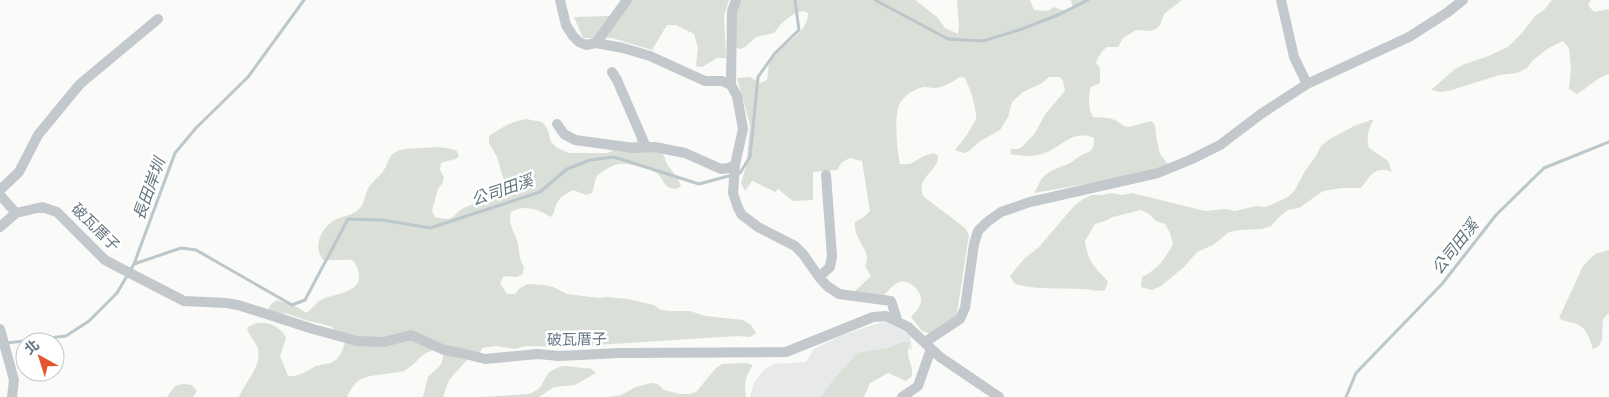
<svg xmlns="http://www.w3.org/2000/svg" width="1609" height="397" viewBox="0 0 1609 397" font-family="Montserrat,'Noto Sans TC',sans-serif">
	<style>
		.built { fill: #e8e9e9 }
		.green { fill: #dadfd7 }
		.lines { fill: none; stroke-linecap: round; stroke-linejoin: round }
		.stream { stroke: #bbc7cb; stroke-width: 3 }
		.street { stroke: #c3c8cc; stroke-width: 10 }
		.labels { text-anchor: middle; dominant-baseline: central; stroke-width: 5; stroke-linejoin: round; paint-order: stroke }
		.street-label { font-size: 15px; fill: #657683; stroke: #fff }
		.water-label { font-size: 16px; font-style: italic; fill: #60757c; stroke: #fff }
	</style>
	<rect width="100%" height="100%" fill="#fafaf8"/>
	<path class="built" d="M885,321L910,335L912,349L871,356L826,397H750L754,382L766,368L775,364L806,362L814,349L840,336Z"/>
	<path class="green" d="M622,0H729L724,16L726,58H717L702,67L696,66L698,48L694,34L676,25H667L652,50L612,38H583L574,17L611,16Z
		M742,0H915L937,17L945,28L958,34L959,26L957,0H1030L1034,10L1048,11L1053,7L1066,11L1073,9L1071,0H1182L1164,14L1160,25L1156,29L1151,31L1136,30L1123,38L1118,47H1107C1102,51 1098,56 1096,63L1100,68V83L1091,87C1088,95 1088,109 1093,117L1109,118L1115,120L1124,126L1129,127L1151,121L1155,125L1156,136L1160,154L1171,168L1154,172L1034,193C1038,187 1039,181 1044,176C1049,171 1062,166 1068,164C1073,162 1077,157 1082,155C1085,153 1089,153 1092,149C1094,146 1094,142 1094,138C1073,128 1060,149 1042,154C1033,157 1019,156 1010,154L1011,149H1018L1023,146L1035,133L1046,113L1065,91L1063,81L1060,77H1049L1042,83L1023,92L1012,102L1008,117L1000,130L979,142L969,151L964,153L955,150L967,135L976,119V114L972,95L965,78L960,77C952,82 945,87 935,88C930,88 925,86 920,88C912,90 903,97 899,105C894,116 897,152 900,164H910L924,156L934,153L938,156C939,171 916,176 923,196L965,228L969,235L956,319L930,334L922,331L911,317C915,313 921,306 921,300C922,291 909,279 899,282C894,284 888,291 884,295L853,293L871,276L865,266C871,253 861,246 857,235C855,231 855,226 855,222L864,217L870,211L862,161L850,158L842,162L837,170L813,172V200L793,201L778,189L775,192L753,181H752L745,191L741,183L746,167L750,125L737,78L750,77L760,83L767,80C768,73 768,65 771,60C781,43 808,35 808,13L803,11C790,14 782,22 774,33L756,37L745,47L740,49L734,47L736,6Z
		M1552,0H1591L1588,5L1594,12L1609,9V74C1597,77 1588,88 1577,94L1569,89L1571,69L1569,48L1563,41L1547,49L1532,61L1527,68L1517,73L1499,75L1452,90L1441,92L1431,90L1455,69L1465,64L1486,57L1508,47L1522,33L1535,16L1544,10Z
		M526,119L542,122L547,128L551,142L557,148L569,153H607L641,139L659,149L664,156L667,164L678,179L681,186L676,189C662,187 666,183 659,175C653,168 628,163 619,164C613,165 602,171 598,175C594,179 595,187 592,193L586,195L573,190C567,193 559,197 556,205C554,210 555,212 551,217C538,209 524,204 511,212C508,223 513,230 517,240C520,250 518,258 524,267L523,274L517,277L504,276L500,283L507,294H515L520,288L528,284L544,285L553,287L567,294L599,298L607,297L628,299L654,305L661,310L671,311H690L705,316L743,320L751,325L756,333L750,337L737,336L566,347L526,346L515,349L496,346L482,348L479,354L467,360L449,380L443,397H423L428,377C439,366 444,366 443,349C421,349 420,362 404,371C401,372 395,372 392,373C369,377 358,373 347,397H239C245,382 262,366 258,349C256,342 249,336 247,328C259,318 279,323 286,338L280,356L288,376C299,377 305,372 314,367C317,365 322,365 325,364C338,363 342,353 345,342L332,327L326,325L305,320L288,314L274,313L268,310L271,304L277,300L299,308L306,313C313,308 318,300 325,298C346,292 371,289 353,260C343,259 333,261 323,260C313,247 320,230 333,221C342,215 352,217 360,208C365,201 365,194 369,187C373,181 380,176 384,170C387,166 388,160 391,156C398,147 413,149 423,148C436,147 445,146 457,151L459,157C453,161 447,160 441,163L440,170L444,177L442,184L438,189L432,211L435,217C440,218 446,220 451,218C455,216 459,210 464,208C478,201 495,200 506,187L497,157L489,143V136C501,128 512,121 526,119Z
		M1374,119C1368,129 1366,136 1369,148L1388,161L1392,172C1374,165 1371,176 1361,188H1342L1323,191L1299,208L1288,210L1278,218L1271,226L1262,229L1239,230L1229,232L1213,245L1197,252L1184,267L1161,286L1152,290L1141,287L1142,277C1158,269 1165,259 1173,244L1170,233L1165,224L1156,221L1149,214L1141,210L1113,217L1105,221L1095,224L1085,241C1086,249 1089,261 1095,267C1099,273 1104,276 1108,282L1105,290C1096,292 1090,289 1082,289C1059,288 1037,290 1015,284L1010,276L1024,259L1039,247L1074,206L1082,200L1091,195H1101L1112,193L1122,195L1132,193L1205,211L1225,209L1235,211L1256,206L1266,207L1288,197L1295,190L1305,171L1316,156L1321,146L1330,139L1354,126Z
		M1609,250V313L1603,319L1602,340L1599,346L1593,349C1590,339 1586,326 1574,323C1567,321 1565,322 1559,318L1583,266L1595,254Z
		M902,342H910C904,358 913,361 912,376L906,381L888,373L870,383L864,397H821L833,380L858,353L888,348Z
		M746,363L753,365C745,376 744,384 746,397H610L621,395L636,387L651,383L658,384L664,390L680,394H689L696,392L716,368L722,364Z
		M562,366C572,366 581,369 590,368L596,373L575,385L554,387L539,397H481L529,394C544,388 540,385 548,374C551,370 558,368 562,366Z
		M183,384L192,385L197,391L193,397H167L175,386Z"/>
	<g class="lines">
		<path class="stream" d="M875,0L948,39L983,41L1022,29L1060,14L1088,0
			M134,264L181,248L196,250L292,305L305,300L348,219L382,220L430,228L540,192L567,169L590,160L614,157L699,184L740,173L750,157L758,77L775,53L799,30L795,0
			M7,343L66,336L89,321L117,293L134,264L175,153L196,128L248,77L304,0
			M1346,397L1356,373L1442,284L1496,215L1544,168L1609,142"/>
		<path class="street" d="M560,0L566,25L573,36L579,42L586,45L596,43L623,48L650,56L705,81H722L731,85L737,96L743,129L735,165L733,193L738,208L742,215L758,227L795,246L803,254L819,277L827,286L839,294L891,301L898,322
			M1281,0L1294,57L1307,84
			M596,43L627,0
			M612,72L617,80L646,147
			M731,85L732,11L736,0
			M557,124L564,134L575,140L634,148L655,147L685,153L721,169L729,168L735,165
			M0,190L19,172L38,135L80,84L158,19
			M0,195L16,213L42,207L57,212L105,260L120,268L184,301L226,303L238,305L313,329L357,341L384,342L411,335L444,350L461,353L485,359L538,354L559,356L620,353L786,352L873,317L886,316L908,327L940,357L999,397
			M0,227L16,213
			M819,277L830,267L832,256L826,175
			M0,329L14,380L12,397
			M925,342L960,319L965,308L974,244L978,231L987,222L1001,212L1030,202L1158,173L1192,159L1220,145L1261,114L1307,84L1409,37L1448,12L1463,0
			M902,397L918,386L931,349"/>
	</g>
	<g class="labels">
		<g class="street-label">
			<text transform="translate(96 227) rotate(44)">破瓦厝子</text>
			<text transform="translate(577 339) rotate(-1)">破瓦厝子</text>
		</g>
		<g class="water-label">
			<text transform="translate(149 189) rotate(-70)">長田岸圳</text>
			<text transform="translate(502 190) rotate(-19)">公司田溪</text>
			<text transform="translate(1455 247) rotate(-52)">公司田溪</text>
		</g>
	</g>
	<g transform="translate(40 357) rotate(321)"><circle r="24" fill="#ffffff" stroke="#c1c8cd"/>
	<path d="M0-4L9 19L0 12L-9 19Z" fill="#e4572e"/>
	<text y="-8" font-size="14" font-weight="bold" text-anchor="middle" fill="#657683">北</text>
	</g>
</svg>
